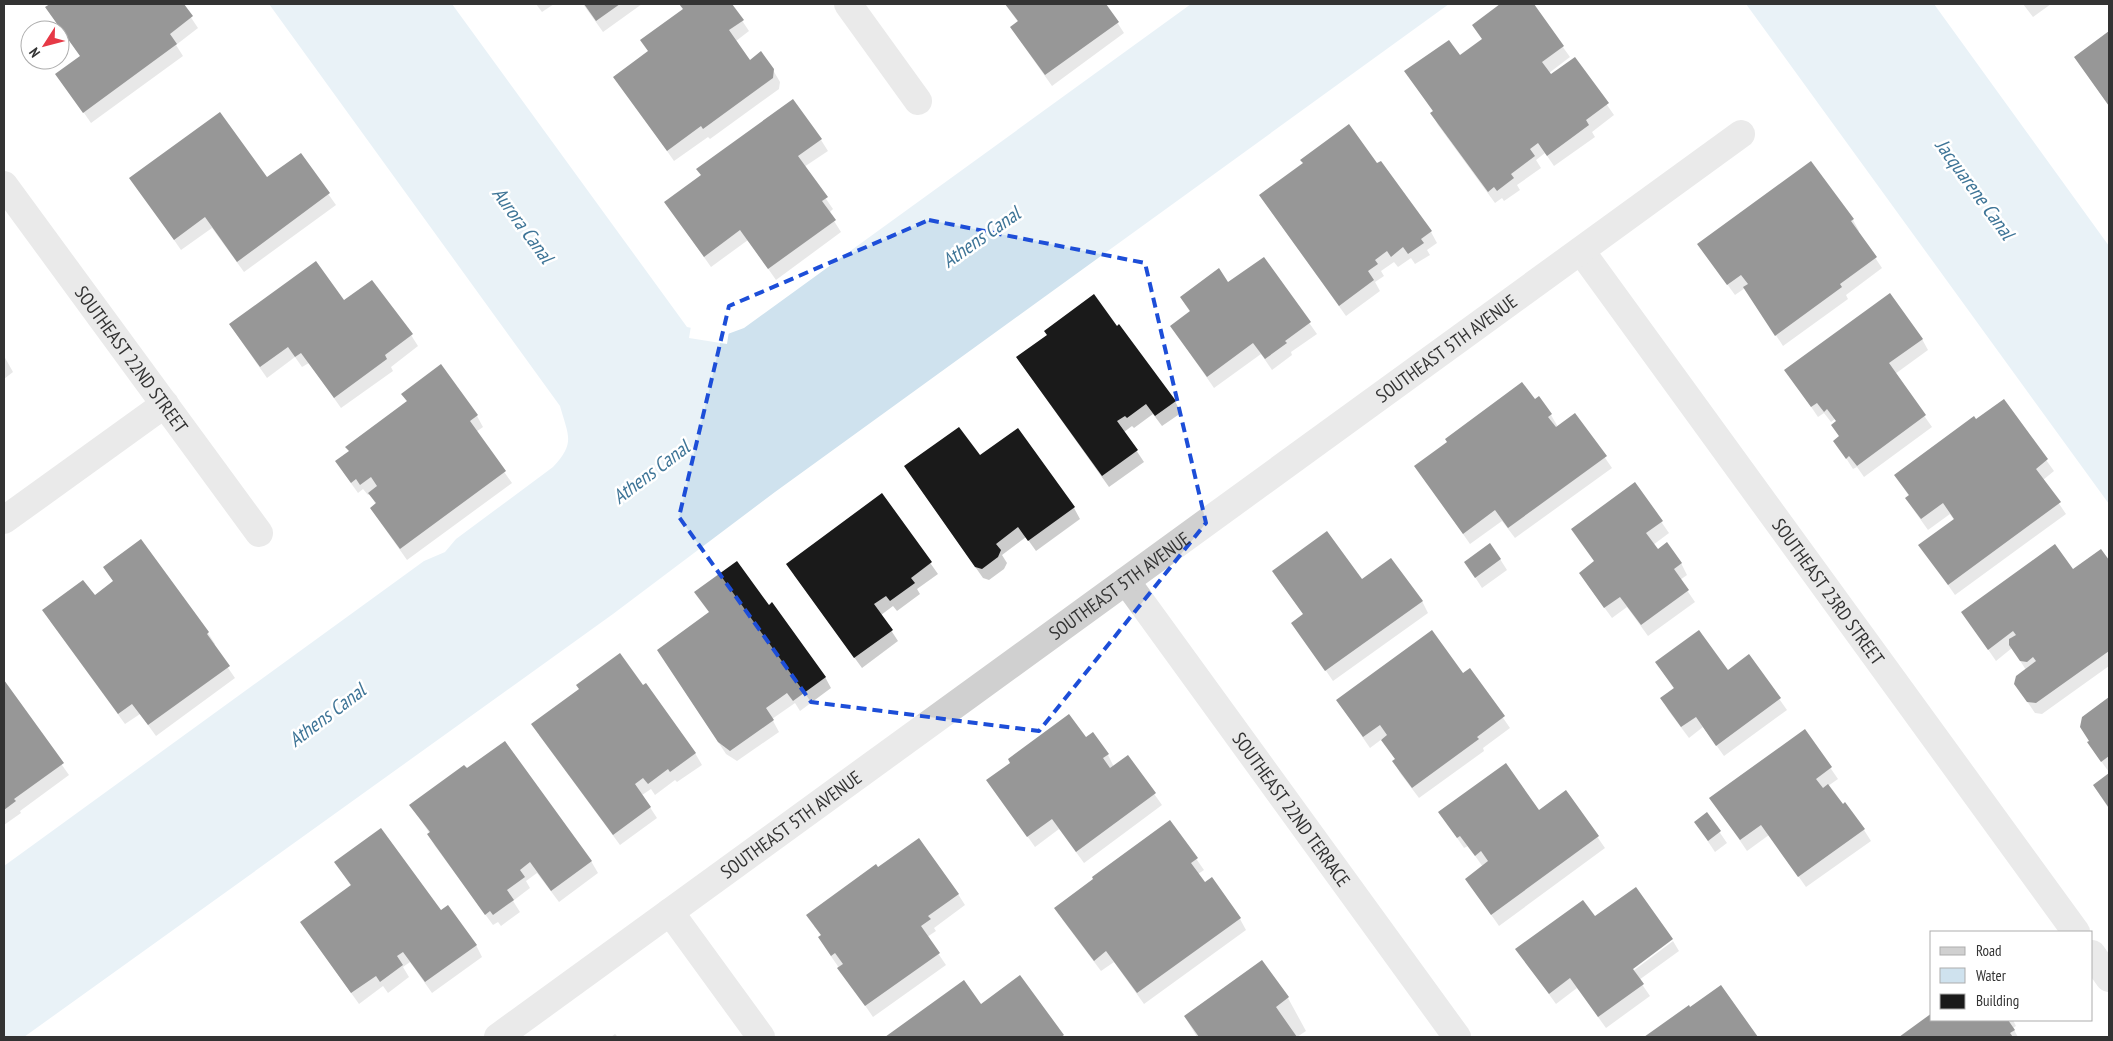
<svg xmlns="http://www.w3.org/2000/svg" width="2113" height="1041" viewBox="0 0 2113 1041" font-family="'PT Sans Narrow',sans-serif">
	<style>
		.water { fill: #cfe2ee }
		.pier { fill: #fff }
		.shadow { fill: #0003 }
		.building { fill: #1a1a1a }
		.lines { fill: none; stroke-linecap: round; stroke-linejoin: round }
		.minor { stroke: #d0d0d0; stroke-width: 28 }
		.marked { fill: none; stroke: #1d4ed8; stroke-width: 4; stroke-dasharray: 10 6; stroke-linejoin: round }
		.labels { text-anchor: middle; dominant-baseline: central; stroke-width: 5; stroke-linejoin: round; paint-order: stroke }
		.street-label { font-size: 19px; fill: #333; stroke: #fff }
		.water-label { font-size: 20px; font-style: italic; fill: #3f7597; stroke: #fff }
	</style>
	<rect width="100%" height="100%" fill="#fff"/>
	<path class="water" d="M269,4H452L687,327L725,335L744,328L1191,4H1449L775,492L613,614L24,1037H4V866L424,561L445,552L456,539L553,467C576,443 568,435 560,406Z
		M1746,4H1934L2109,246V504Z"/>
	<path class="pier" d="M691,326L725,332L729,331L727,344L689,338Z"/>
	<path class="shadow" d="M52,4H182L198,28L176,45L183,56L91,123L57,74L81,57L46,8Z
		M536,4H554L542,12Z
		M583,4H642L603,32Z
		M680,4H731L749,31L736,41L750,61L773,70L780,82L779,89L710,139L708,137L674,161L615,77L649,52L684,10Z
		M1005,4H1108L1106,5L1124,33L1052,86L1018,38L1012,27L1018,22Z
		M1502,4H1532L1570,57L1549,73L1551,76L1575,59L1614,115L1592,132L1595,137L1554,166L1545,153L1536,160L1541,168L1517,185L1520,190L1504,201L1502,198L1495,203L1438,125L1432,114L1434,113L1406,72L1460,57L1483,40L1473,25Z
		M2023,4H2051L2033,17Z
		M2109,32V106L2075,57Z
		M821,140L828,151L804,167L833,209L829,213L841,232L776,280L748,240L711,267L665,202Z
		M300,154L336,205L244,272L212,228L181,250L131,178L267,179Z
		M1810,163L1853,220L1859,231L1858,232L1882,268L1846,295L1848,299L1783,346L1745,288L1735,295L1706,255Z
		M1377,165L1431,232L1437,243L1427,250L1430,255L1415,264L1411,258L1398,267L1394,262L1381,271L1384,276L1375,282L1380,291L1346,316L1260,196Z
		M1264,259L1317,334L1291,352L1292,355L1272,370L1261,354L1214,388L1171,326L1190,312L1181,298L1228,284Z
		M344,302L411,335L418,346L391,367L393,371L341,408L309,363L302,367L295,357L267,378L230,325Z
		M1048,335L1175,401L1181,413L1162,426L1153,414L1134,428L1132,426L1124,432L1144,462L1109,487L1017,358Z
		M1922,339L1928,350L1895,374L1932,427L1864,477L1857,467L1853,469L1835,441L1840,438L1832,425L1837,422L1835,419L1831,422L1824,413L1818,417L1786,370Z
		M4,356L13,372L4,379Z
		M441,366L477,416L483,427L476,432L512,483L407,560L371,509L376,505L370,494L368,495L363,489L358,493L343,472L407,402L402,394Z
		M1534,401L1551,415L1558,427L1575,414L1612,468L1515,538L1502,521L1470,544L1416,467Z
		M2004,401L2054,471L2043,480L2066,514L1955,595L1920,545L1954,520L1950,514L1928,530L1913,509L1906,498L1909,496L1895,475Z
		M980,457L1074,508L1080,519L1036,551L1026,537L1002,555L1007,563L1004,569L989,580L983,578L913,478Z
		M1635,484L1669,533L1653,545L1657,551L1681,563L1687,575L1680,580L1695,602L1648,636L1627,607L1612,618L1587,584L1595,562L1572,529Z
		M882,495L938,574L917,589L920,594L897,611L893,606L881,615L898,641L862,668L794,575Z
		M141,541L208,633L215,644L213,646L235,678L156,736L140,714L125,724L50,621L94,597L114,582L105,567Z
		M2100,551L2109,563V666L2042,714L2035,713L2015,684L2026,670L2012,648L1996,661L1963,613L2072,571Z
		M1500,559L1507,570L1482,588L1466,563Z
		M1273,572L1362,581L1422,601L1428,613L1333,681L1293,623L1304,615Z
		M769,607L825,677L831,688L800,711L795,703L772,719L779,732L737,761L726,754L665,661Z
		M1749,656L1787,710L1724,756L1703,727L1689,738L1668,710L1662,698L1674,689L1656,662L1727,671Z
		M1470,670L1510,728L1483,748L1484,751L1419,798L1400,773L1394,762L1396,760L1382,739L1370,748L1337,700L1463,674Z
		M4,683L69,775L20,811L21,813L4,825Z
		M643,687L695,753L702,765L677,782L675,780L655,795L651,789L642,795L657,818L620,845L539,735Z
		M2109,698V772L2095,753L2083,717Z
		M1805,731L1838,779L1828,786L1864,830L1871,841L1806,887L1769,835L1747,851L1711,798Z
		M1086,739L1108,755L1114,767L1128,757L1162,805L1084,863L1059,829L1035,847L988,781Z
		M2109,775V809L2094,786Z
		M1566,792L1605,848L1499,926L1466,879L1483,867L1468,846L1464,848L1440,813L1539,812Z
		M411,805L591,861L598,873L559,902L537,873L526,881L530,888L513,901L520,912L501,926L498,922L493,925L435,846L428,835L430,834Z
		M1707,814L1727,843L1715,852L1695,822Z
		M1170,821L1204,870L1198,874L1205,884L1240,919L1246,930L1144,1004L1114,962L1101,971L1062,919Z
		M336,863L440,912L476,945L482,957L432,993L410,962L403,967L409,977L388,993L383,986L359,1004L301,923L351,886Z
		M878,869L958,894L965,905L934,928L936,931L927,937L946,965L873,1017L826,949L819,938L822,936L814,926Z
		M1673,941L1679,951L1639,980L1650,996L1606,1028L1577,988L1556,1004L1517,950L1627,972L1629,974Z
		M1262,962L1288,998L1306,1031L1297,1037H1197L1185,1017Z
		M1020,977L1064,1037H888L980,1006Z
		M1720,987L1757,1037H1646L1688,1007L1690,1009Z
		M1932,1015V1020H2013L2016,1026L2013,1028L2018,1037H1901Z
		M615,1034L618,1037H611Z"/>
	<path class="building" d="M50,4H184L193,16L170,34L177,44L83,113L55,74L80,56L45,7Z
		M584,4H620L596,21Z
		M679,4H732L744,20L729,30L750,60L761,51L774,69L773,78L703,129L701,126L667,151L613,77L648,51L640,40L683,9Z
		M1005,4H1106L1119,22L1045,75L1010,27L1018,21Z
		M1500,4H1534L1564,46L1542,62L1551,74L1575,57L1609,103L1586,120L1589,125L1547,156L1538,143L1530,149L1535,156L1511,174L1514,178L1497,191L1494,187L1488,192L1430,113L1433,111L1404,71L1449,40L1460,55L1482,39L1472,25Z
		M2109,31V106L2074,57Z
		M793,99L822,139L798,156L828,197L822,201L836,220L768,269L740,230L704,257L664,202L701,175L696,169Z
		M220,112L267,177L301,153L330,193L237,262L205,217L174,240L129,178Z
		M1349,124L1377,163L1381,161L1432,231L1421,239L1424,243L1408,254L1403,247L1391,257L1387,251L1375,260L1378,264L1368,271L1374,280L1339,306L1259,195L1303,163L1300,160Z
		M1811,161L1854,219L1851,221L1877,257L1840,284L1842,287L1775,336L1743,287L1748,284L1741,275L1727,285L1697,244Z
		M1264,257L1311,322L1285,341L1287,343L1265,359L1253,343L1207,377L1170,326L1190,311L1180,297L1219,268L1228,282Z
		M316,261L344,300L372,280L413,334L385,355L387,359L334,398L301,353L295,357L288,347L260,367L229,324Z
		M1890,293L1923,339L1889,363L1926,415L1857,466L1849,456L1846,459L1833,441L1839,436L1831,425L1836,421L1827,409L1824,412L1817,403L1811,407L1784,370Z
		M1094,294L1117,326L1119,324L1176,401L1155,416L1146,404L1127,418L1125,416L1117,421L1138,450L1102,476L1016,357L1047,335L1044,331Z
		M441,364L478,415L470,421L506,471L400,549L370,508L376,503L368,493L377,486L371,477L360,485L356,479L351,483L335,461L349,451L345,447L407,401L401,394Z
		M1522,382L1535,399L1539,396L1552,414L1548,417L1556,427L1575,413L1607,456L1508,528L1495,510L1463,534L1414,466L1447,442L1445,439Z
		M2004,399L2048,459L2036,469L2061,502L1948,585L1918,545L1954,519L1943,503L1921,519L1905,498L1909,495L1894,475L1974,416L1976,419Z
		M959,427L980,455L1018,428L1075,507L1028,541L1018,527L996,544L1001,550L998,557L982,569L975,567L904,466Z
		M1635,482L1663,521L1646,533L1658,549L1667,542L1682,563L1674,569L1689,590L1641,625L1620,597L1604,608L1579,573L1594,561L1571,529Z
		M882,493L932,562L911,578L915,583L890,601L886,596L874,604L893,630L854,658L786,564Z
		M1327,531L1362,579L1391,558L1423,601L1325,671L1291,623L1303,614L1272,571Z
		M141,539L209,632L207,634L230,666L148,725L132,704L118,714L42,610L83,580L95,595L113,581L103,567Z
		M1490,543L1501,559L1475,578L1464,562Z
		M2055,544L2073,569L2101,549L2109,560V651L2036,703L2027,702L2014,684L2016,676L2036,661L2033,657L2027,662L2020,661L2009,645V639L2016,635L2013,631L1988,650L1961,612Z
		M737,561L769,605L772,602L826,677L793,701L787,693L766,708L774,720L730,751L718,742L657,650L709,612L694,592Z
		M1432,630L1463,673L1470,668L1505,716L1477,737L1479,739L1412,788L1392,761L1395,759L1381,740L1387,735L1380,725L1363,737L1336,700Z
		M1699,630L1728,670L1749,654L1781,698L1716,746L1696,717L1681,727L1660,698L1674,688L1655,662Z
		M620,653L643,685L646,683L696,753L670,772L668,769L648,784L643,778L635,784L651,807L613,835L531,724L579,689L576,685Z
		M4,680L64,763L14,799L16,801L4,810Z
		M2109,697V756L2101,762L2087,742L2089,741L2080,727L2082,717Z
		M1069,714L1086,737L1093,732L1109,754L1103,758L1110,768L1128,755L1156,793L1076,852L1052,819L1027,837L986,780L1010,763L1008,759Z
		M1805,729L1832,767L1816,779L1823,788L1828,784L1843,804L1845,802L1865,829L1798,877L1761,825L1740,840L1709,798Z
		M505,741L592,861L551,891L530,862L520,870L525,877L507,890L514,900L493,915L490,911L485,915L427,834L430,832L409,805L464,765L467,768Z
		M1506,763L1539,810L1566,790L1599,836L1491,915L1465,879L1488,861L1481,851L1475,856L1460,836L1457,838L1438,812Z
		M2109,773V808L2093,785Z
		M1707,812L1721,831L1708,841L1694,822Z
		M1170,820L1198,858L1191,863L1205,882L1212,877L1241,918L1137,993L1106,951L1094,961L1054,908L1093,879L1092,877Z
		M381,828L441,910L448,905L477,945L425,982L403,952L397,956L403,965L380,982L376,976L351,993L300,922L351,885L334,862Z
		M919,838L959,894L928,916L931,919L921,926L940,953L865,1006L837,968L843,964L835,953L831,956L818,937L821,935L806,915L876,864L878,867Z
		M1636,887L1673,939L1633,969L1644,984L1598,1017L1570,978L1549,994L1515,949L1583,900L1595,916Z
		M1262,960L1289,997L1276,1007L1297,1037H1199L1184,1016Z
		M1020,975L1064,1035L1061,1037H885L964,980L981,1004Z
		M1721,985L1758,1037H1644L1689,1005L1690,1007Z
		M1932,1013V1020H2008L2015,1030L2010,1033L2013,1037H1899Z"/>
	<g class="lines">
		<g class="minor">
			<path d="M848,4L918,101"/>
			<path id="s1" d="M4,185L259,533"/>
			<path id="s2" d="M1581,251L2076,932"/>
			<path d="M4,520L165,404"/>
			<path id="s3" d="M1126,581L1457,1037"/>
			<path d="M670,912L761,1037"/>
			<path d="M2092,954L2109,978"/>
			<path id="s4" d="M498,1037L1741,134"/>
		</g>
	</g>
	<path d="M0 0H2113V1041H0ZM929,220L1145,263L1206,523L1039,731L811,702L679,517L729,306Z" fill="#fff" fill-opacity=".55" fill-rule="evenodd"/>
	<path class="marked" d="M929,220L1145,263L1206,523L1039,731L811,702L679,517L729,306Z"/>
	<g class="labels">
		<g class="street-label">
			<text stroke="none"><textPath href="#s4" startOffset="1172">SOUTHEAST 5TH AVENUE</textPath></text>
			<text stroke="none"><textPath href="#s1" startOffset="216">SOUTHEAST 22ND STREET</textPath></text>
			<text stroke="none"><textPath href="#s4" startOffset="768">SOUTHEAST 5TH AVENUE</textPath></text>
			<text stroke="none"><textPath href="#s2" startOffset="421">SOUTHEAST 23RD STREET</textPath></text>
			<text stroke="none"><textPath href="#s3" startOffset="282">SOUTHEAST 22ND TERRACE</textPath></text>
			<text stroke="none"><textPath href="#s4" startOffset="362">SOUTHEAST 5TH AVENUE</textPath></text>
		</g>
		<g class="water-label">
			<text transform="translate(1975 189) rotate(54)">Jacquarene Canal</text>
			<text transform="translate(523 225) rotate(54)">Aurora Canal</text>
			<text transform="translate(981 237) rotate(-35)">Athens Canal</text>
			<text transform="translate(651 472) rotate(-37)">Athens Canal</text>
			<text transform="translate(327 715) rotate(-37)">Athens Canal</text>
		</g>
	</g>
	<rect width="2113" height="1041" fill="none" stroke="#333333" stroke-width="10"/>
	<rect x="1930" y="931" width="162" height="90" fill="#ffffff" stroke="#adadad"/>
	<rect x="1940" y="947" width="25" height="8" fill="#d0d0d0" stroke="#adadad"/>
	<text x="1976" y="956" font-size="15" fill="#333333">Road</text>
	<rect x="1940" y="968" width="25" height="15" fill="#cfe2ee" stroke="#adadad"/>
	<text x="1976" y="981" font-size="15" fill="#333333">Water</text>
	<rect x="1940" y="994" width="25" height="15" fill="#1a1a1a" stroke="#adadad"/>
	<text x="1976" y="1006" font-size="15" fill="#333333">Building</text>
	<g transform="translate(45 45) rotate(234)"><circle r="24" fill="#ffffff" stroke="#adadad"/>
	<path d="M0-4L9 19L0 12L-9 19Z" fill="#e63946"/>
	<text y="-8" font-size="14" font-weight="bold" text-anchor="middle" fill="#333333">N</text>
	</g>
</svg>
